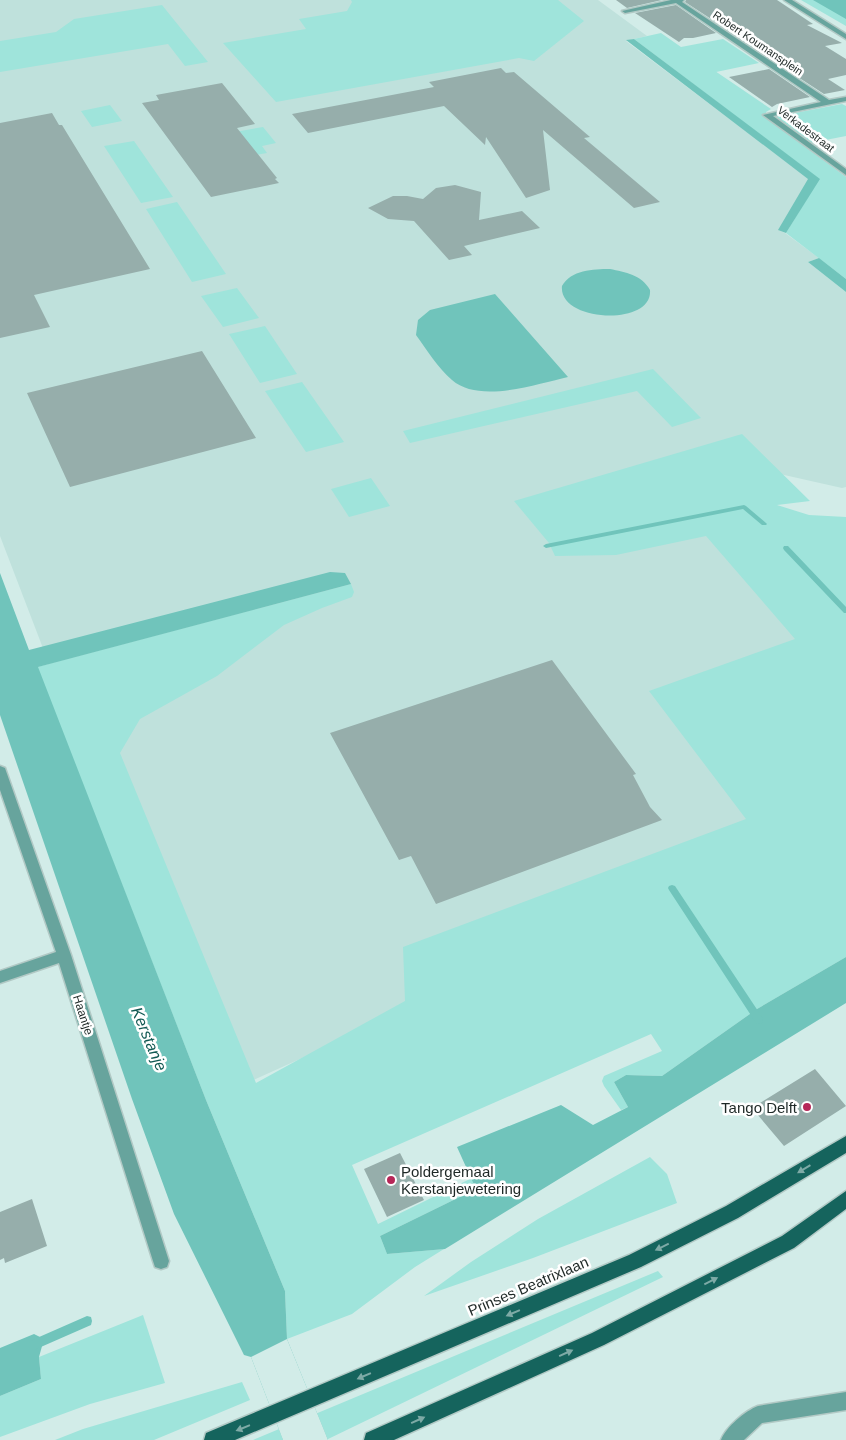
<svg xmlns="http://www.w3.org/2000/svg" width="846" height="1440" viewBox="0 0 846 1440" font-family="Helvetica,sans-serif">
	<style>
		.built { fill: #bfe1dc }
		.green { fill: #9fe4db }
		.water { fill: #70c4bb }
		.pier { fill: #d2ece8 }
		.lines { fill: none; stroke-linecap: round; stroke-linejoin: round }
		.stream { fill: #70c4bb; fill-rule: evenodd }
		.building { fill: #96aeab }
		.minor-casing { stroke: #b2c9c5; stroke-width: 3 }
		.major-casing { stroke: #b2c9c5; stroke-width: 3 }
		.minor { fill: #67a49d; fill-rule: evenodd }
		.major { fill: #15645d; fill-rule: evenodd }
		.oneway { fill: #7eaaa6 }
		.poi-dot { fill: #b62758; stroke: #fff; stroke-width: 2 }
		.labels { text-anchor: middle; dominant-baseline: central; stroke-width: 5; stroke-linejoin: round; paint-order: stroke }
		.far-street-label { font-size: 11px; fill: #1e2826; stroke: #fff }
		.street-label { font-size: 12px; fill: #1e2826; stroke: #fff }
		.near-poi-label { font-size: 15px; fill: #1e2826; stroke: #fff; text-anchor: end }
		.near-street-label { font-size: 15px; fill: #1e2826; stroke: #fff }
		.near-water-label { font-size: 16px; font-style: italic; fill: #115953; stroke: #fff }
	</style>
	<rect width="100%" height="100%" fill="#d2ece8"/>
	<path class="built" d="M0,0H598L647,36L626,41L809,179L779,230L785,233L819,258L808,262L846,292V487L842,488L695,455L846,611V812L207,1101L41,643L0,536Z"/>
	<path class="green" d="M351,0H558L584,21L534,61L519,58L276,102L223,43L306,29L299,19L347,11L352,2Z
		M801,0H846V26Z
		M162,5L208,62L185,66L168,44L0,72V41L56,32L74,19Z
		M661,33L681,47L723,39L759,63L716,72L690,54L771,109L766,112V118L846,177V279L786,233L819,179L634,39Z
		M842,104L846,106V136L810,143L774,117Z
		M110,105L122,121L92,127L81,111Z
		M263,127L276,143L262,146L267,153L190,167L185,141Z
		M134,141L173,197L141,203L104,146Z
		M177,202L226,274L192,282L146,209Z
		M237,288L259,318L223,327L201,296Z
		M265,326L297,374L260,383L229,334Z
		M653,369L701,418L672,427L637,391L410,443L403,431Z
		M302,382L344,442L306,452L265,391Z
		M742,434L810,501L777,505L809,515L846,517V957L757,1009L662,1076L626,1075L614,1082L628,1107L621,1110L604,1086L602,1081L604,1076L662,1051L651,1034L352,1165L378,1224L472,1178L476,1189L380,1236L387,1254L444,1249L415,1267L352,1314L287,1339L285,1291L206,1100L37,667L351,584L354,592L352,597L322,608L284,625L217,676L140,719L120,753L256,1083L405,1001L403,947L746,819L649,691L795,639L706,536L616,555L555,556L549,543L514,501Z
		M371,478L390,506L349,517L331,489Z
		M650,1157L667,1174L677,1203L533,1258L424,1296L471,1262L538,1219Z
		M658,1271L663,1277L326,1440H253Z
		M143,1315L165,1383L90,1404L0,1437V1396L41,1379L39,1357Z
		M242,1382L250,1400L154,1440H55L83,1429Z"/>
	<path class="water" d="M813,0H846V19Z
		M634,39L820,179L786,233L778,230L808,179L626,40Z
		M819,258L846,279V292L808,262Z
		M610,269C625,272 642,275 650,290C653,327 558,322 562,286C571,270 593,269 610,269Z
		M495,294L568,377C537,384 479,404 452,380C438,368 427,350 416,335L418,320L430,310Z
		M330,572L345,573L351,584L38,667L206,1100L285,1291L287,1339L328,1440H283L251,1357L244,1355L174,1214L132,1099L0,715V573L29,650Z
		M846,957V1003L445,1249L387,1254L380,1236L476,1189L457,1147L561,1105L593,1125L628,1107L614,1082L626,1075L662,1076L757,1009Z
		M34,1334L44,1339L39,1357L41,1379L0,1396V1348Z"/>
	<path class="pier" d="M287,1339L328,1440H283L251,1357Z"/>
	<g class="lines">
		<path class="stream" d="M744,505L746,506L766,523L767,524L766,525H762L743,509L546,548L543,546L546,544Z
			M784,546H788L846,607V613H844L784,550L783,548Z
			M672,885L675,886L762,1017L763,1020L762,1023L759,1024L756,1023L669,890L668,888L669,886Z
			M87,1316L91,1317L92,1321L91,1325L34,1350L30,1349L29,1345L30,1341Z"/>
	</g>
	<path class="building" d="M616,0H662L627,8Z
		M686,0H777L813,24L807,25L842,43L825,46L846,59V75L828,79L845,90L824,94L781,66L790,64L735,29L728,30L685,2Z
		M676,5L716,33L693,38H684L679,42L635,13Z
		M501,68L506,73L514,72L590,137L584,138L660,202L634,208L543,130L550,190L526,198L486,137L485,145L444,106L308,133L292,114L434,87L429,82Z
		M769,69L810,97L777,104L772,107L729,77Z
		M222,83L255,124L237,128L277,178L275,179L279,183L211,197L142,103L159,100L156,95Z
		M52,113L59,125H62L150,269L34,295L50,327L0,338V123Z
		M455,185L481,192L479,220L522,211L540,228L464,246L472,255L449,260L414,221L388,219L368,208L393,196H407L423,199L436,188Z
		M202,351L256,438L70,487L27,393Z
		M552,660L636,774L633,775L650,807L662,820L436,904L411,856L399,860L330,733Z
		M815,1069L846,1106L784,1146L752,1108Z
		M400,1153L424,1200L387,1217L364,1169Z
		M32,1199L47,1246L5,1263L4,1258L0,1260V1212Z"/>
	<g class="lines">
		<g class="minor-casing">
			<path id="minor" d="M671,0H684L682,2L829,100L846,97V101L773,116L846,169V175L763,115L821,102L676,3L625,13L622,11Z
				M784,0H792L846,34V39Z
				M0,766L5,768L6,771L71,955L169,1261L167,1267L161,1269L155,1267L153,1261L59,963L0,983V971L56,952L0,790Z
				M846,1392V1410L762,1423L744,1440H721C726,1427 745,1411 758,1406Z"/>
		</g>
		<g class="major-casing">
			<path id="major" d="M846,1136V1153L738,1218L641,1267L235,1440H204L206,1433L629,1255L726,1206Z
				M846,1191V1209L794,1248L604,1345L394,1440H364L366,1433L592,1333L782,1236Z"/>
		</g>
		<use href="#minor" class="minor"/>
		<use href="#major" class="major"/>
	</g>
	<defs><path id="oneway-solid" d="M-6-.8H1V-3.2L6.5 0L1 3.2V.8H-6Z" transform="scale(1.25)"/></defs>
	<g class="oneway">
		<use href="#oneway-solid" transform="translate(804 1169) rotate(149)"/>
		<use href="#oneway-solid" transform="translate(662 1247) rotate(154)"/>
		<use href="#oneway-solid" transform="translate(711 1281) rotate(-27)"/>
		<use href="#oneway-solid" transform="translate(513 1313) rotate(157)"/>
		<use href="#oneway-solid" transform="translate(566 1353) rotate(-24)"/>
		<use href="#oneway-solid" transform="translate(364 1376) rotate(157)"/>
		<use href="#oneway-solid" transform="translate(418 1420) rotate(-24)"/>
		<use href="#oneway-solid" transform="translate(243 1428) rotate(158)"/>
	</g>
	<g class="poi-dot">
		<circle cx="807" cy="1107" r="5"/>
		<circle cx="391" cy="1180" r="5"/>
	</g>
	<g class="labels">
		<g class="far-street-label">
			<text transform="translate(758 43) rotate(34)">Robert Koumansplein</text>
			<text transform="translate(806 129) rotate(37)">Verkadestraat</text>
		</g>
		<g class="street-label">
			<text transform="translate(83 1015) rotate(72)">Haantje</text>
		</g>
		<g class="near-poi-label">
			<text x="797" y="1107">Tango Delft</text>
			<text x="401" y="1171" text-anchor="start">Poldergemaal<tspan x="401" dy="17">Kerstanjewetering</tspan></text>
		</g>
		<g class="near-street-label">
			<text transform="translate(528 1286) rotate(-23)">Prinses Beatrixlaan</text>
		</g>
		<g class="near-water-label">
			<text transform="translate(149 1039) rotate(67)">Kerstanje</text>
		</g>
	</g>
</svg>
